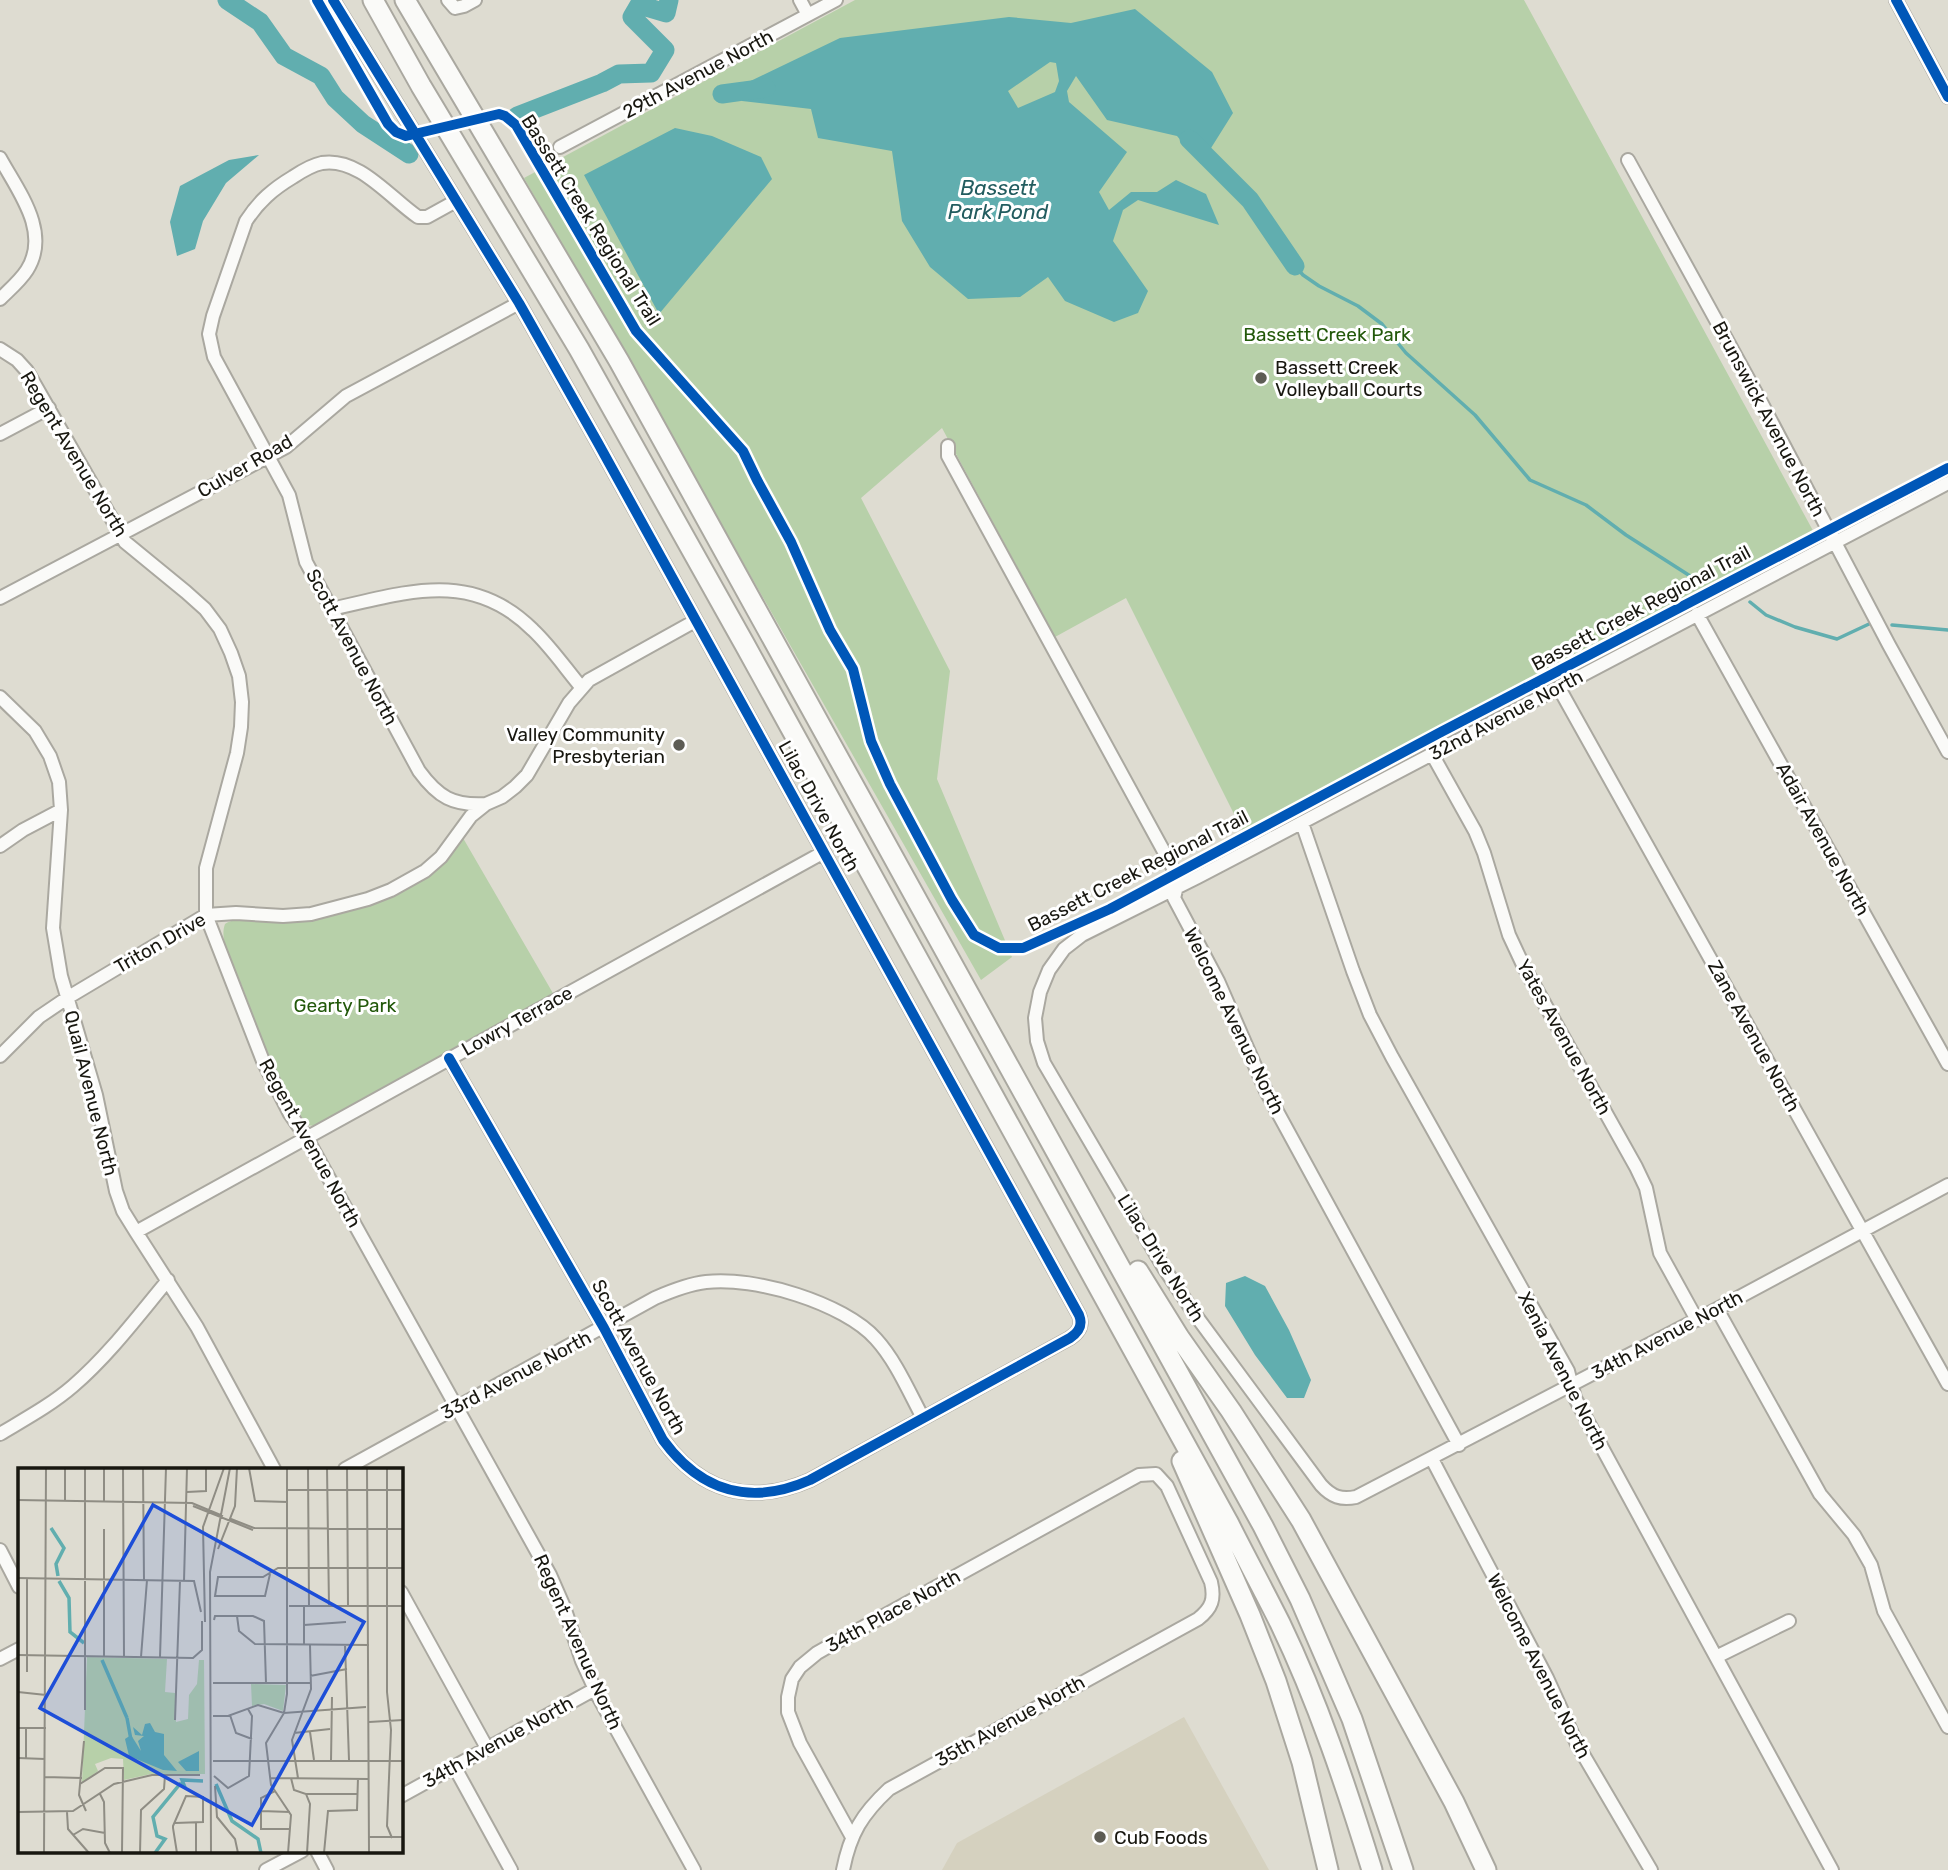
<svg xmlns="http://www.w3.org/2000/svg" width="1948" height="1870" viewBox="0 0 1948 1870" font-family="Rubik,sans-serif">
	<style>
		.built { fill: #d5d1bf }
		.green { fill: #b7d0a9 }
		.water { fill: #61aeaf; fill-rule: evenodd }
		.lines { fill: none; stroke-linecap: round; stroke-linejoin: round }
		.stream { stroke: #61aeaf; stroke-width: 3.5 }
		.river { stroke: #61aeaf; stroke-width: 19 }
		.minor-casing { stroke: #aaa8a0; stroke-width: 16 }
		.highway-casing { stroke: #aaa8a0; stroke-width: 23 }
		.minor { stroke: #fafaf8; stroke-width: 12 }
		.highway { stroke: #fafaf8; stroke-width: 19 }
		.cycleway-casing { stroke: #fff; stroke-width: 15 }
		.cycleway { stroke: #0057b8; stroke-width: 10 }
		.poi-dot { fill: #5d5c54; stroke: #fff; stroke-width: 2.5 }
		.labels { text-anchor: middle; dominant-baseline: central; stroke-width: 6; stroke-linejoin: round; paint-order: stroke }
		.street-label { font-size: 19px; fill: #181710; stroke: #fff }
		.park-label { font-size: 19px; fill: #22580a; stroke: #fff }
		.poi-label { font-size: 19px; fill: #181710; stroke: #fff; text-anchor: start }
		.water-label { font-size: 21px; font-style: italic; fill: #225c5f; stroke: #fff }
		.inset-river { fill: none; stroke: #61aeaf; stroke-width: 3.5 }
		.inset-road { fill: none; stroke: #8f8d84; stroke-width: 2 }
		.view { fill: #1d4ed8; fill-opacity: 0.15; stroke: #1d4ed8; stroke-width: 3.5 }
		.inset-edge { fill: none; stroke: #181710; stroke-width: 3.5 }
	</style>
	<rect width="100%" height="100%" fill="#dedcd1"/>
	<path class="built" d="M1184,1717L1269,1870H942L957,1843Z"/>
	<path class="green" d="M855,0H1524L1817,538L1247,840L1126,598L1055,637L942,428L861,498L950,671L937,779L1012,957L981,980L524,178Z
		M463,838L554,995L315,1126L306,1125C293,1111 287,1094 279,1078C264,1048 254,1017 242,986C236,969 218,942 225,924C239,914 275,924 294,922C340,918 404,898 439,867C448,859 456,849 463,838Z"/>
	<path class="water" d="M1135,9L1212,72L1233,113L1201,164L1177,136L1107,120L1076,76L1067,91L1069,102L1127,152L1099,192L1109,210L1131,192H1157L1176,180L1206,194L1219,225L1138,200L1123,210L1113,241L1148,291L1138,313L1114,322L1065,301L1048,277L1020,297L968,299L930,267L902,221L892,151L818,138L811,109L742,101L738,87L840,38L1009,17L1071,23ZM1050,62L1056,63L1059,81L1055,92L1018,108L1008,91Z
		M675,128L712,136L761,157L772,179L659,314L584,175Z
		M259,155L226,183L203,221L195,249L177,256L170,222L180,186L229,160Z
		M1245,1276L1265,1286L1289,1330L1311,1380L1304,1398H1287L1255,1355L1225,1306L1226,1283Z"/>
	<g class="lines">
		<path class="stream" d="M1295,266L1303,275L1319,286L1358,306L1382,324L1406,353L1475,415L1530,480L1586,505L1626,535L1698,581
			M1750,602L1766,615L1795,627L1837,639L1869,624
			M1892,625L1948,630"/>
		<path class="river" d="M227,0L260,22L284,56L321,76L335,98L363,124L409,154
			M722,94L766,88
			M517,116L602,83L619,74L651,73L665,50L632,17L639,5L666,13L669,0
			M1189,139L1250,200L1295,266"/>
		<g class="minor-casing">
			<path id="minor" d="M333,0L519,303L598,443L1079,1315C1083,1325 1079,1332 1070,1338L810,1480C751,1506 701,1492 663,1440L604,1328L449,1058
				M448,0L455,8L464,6L475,0
				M800,0L808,15
				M1896,0L1948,97
				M560,147L836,0
				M0,158C18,191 51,232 27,270C20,281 9,290 0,299
				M1628,160L1761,402L1889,645L1948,752
				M456,201L427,217H418C390,198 359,157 322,163C312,165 302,171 293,177C273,189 259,201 246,221L213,316L209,334L214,357L289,495L306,562L419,771C438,797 453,806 486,804
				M0,349L17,360L27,371L125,542L186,592L205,609L220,629L231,653L239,676L242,702L241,727L237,753L206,868V915L263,1061L290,1114L306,1137L550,1575L564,1607L582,1661L598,1696L694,1870
				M0,434L49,408
				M948,446V456L1174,870L1177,886L1174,898L1218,981L1266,1091L1459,1445
				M1948,483L1198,877L1082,935L1064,949L1049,970L1040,992L1035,1018L1037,1041L1044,1063L1164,1268L1194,1313L1321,1485C1332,1497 1341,1500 1356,1497L1717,1309L1948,1185
				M0,598L256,463L286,447L346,396L519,303
				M331,609C405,593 471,568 533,630C551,647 566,669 582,688
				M1697,614L1948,1064
				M1559,688L1948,1384
				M0,697L35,731L50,756L59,782L61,810L53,928L61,976L96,1095L116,1191L123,1211L136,1232L197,1327L274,1469
				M1432,754L1475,831L1484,853L1509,935L1524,967L1636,1167L1646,1188L1660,1253L1697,1320
				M1302,823L1353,971L1370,1015L1392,1057L1568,1371L1575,1398L1832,1870
				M0,846L23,830L61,810
				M0,1056L39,1017L67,998L206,915L236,913L283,916L311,914L368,899L391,890L425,871L441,857L471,816L486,804L502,797L515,787L527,775L569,703L589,680L695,621
				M136,1232L824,852
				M1717,1309L1820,1494L1854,1535L1871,1565L1884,1611L1948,1727
				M0,1434C25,1419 51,1405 73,1386C109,1355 138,1316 168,1280
				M1432,1459L1547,1678L1577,1744L1651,1870
				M345,1469L655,1298C671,1291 688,1284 706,1282C754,1276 844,1303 876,1339C896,1361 909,1392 923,1418
				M0,1550L19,1587
				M401,1592L487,1748
				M1716,1657L1789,1621
				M0,1659L19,1649
				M454,1766L511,1870
				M401,1796L595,1689
				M317,1851L327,1870
				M266,1870L302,1851
				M843,1870C850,1834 862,1814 889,1789L1198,1619C1212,1608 1215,1599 1211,1582L1167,1486L1156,1474L1139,1475L831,1645L817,1653L800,1667L792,1679L788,1697V1712L800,1743L852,1837"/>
		</g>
		<g class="highway-casing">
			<path id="highway" d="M373,0L421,86L579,349L745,645L1228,1522C1245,1556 1263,1589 1280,1623C1318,1702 1346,1786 1372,1870
				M405,0L619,361L1263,1526L1300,1599L1352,1719L1403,1870
				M1138,1271L1179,1337L1231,1411L1301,1520L1454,1802L1486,1870
				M1182,1461L1250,1615L1276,1681L1302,1762L1328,1870"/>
		</g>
		<use href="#minor" class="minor"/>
		<use href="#highway" class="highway"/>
		<g class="cycleway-casing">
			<path id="cycleway" d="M317,0L388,124L396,132L406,136L499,114L505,116L516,125L636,331L743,451L757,480L791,542L830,630L853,669L871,741L890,784L952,900L974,935L999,948H1023L1110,909L1441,732L1948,468
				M333,0L519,303L598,443L1079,1315C1083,1325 1079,1332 1070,1338L810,1480C751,1506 701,1492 663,1440L604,1328L449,1058
				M1896,0L1948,97"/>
		</g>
		<use href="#cycleway" class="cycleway"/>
	</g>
	<g class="poi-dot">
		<circle cx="1261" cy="378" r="7"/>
		<circle cx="679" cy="745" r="7"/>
		<circle cx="1100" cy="1837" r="7"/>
	</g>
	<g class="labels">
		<g class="street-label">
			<text transform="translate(698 74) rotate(-28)">29th Avenue North</text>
			<text transform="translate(591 220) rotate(58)">Bassett Creek Regional Trail</text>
			<text transform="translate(1769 419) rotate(62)">Brunswick Avenue North</text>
			<text transform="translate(74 454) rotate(59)">Regent Avenue North</text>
			<text transform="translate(245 466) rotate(-30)">Culver Road</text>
			<text transform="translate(1641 608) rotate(-28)">Bassett Creek Regional Trail</text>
			<text transform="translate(352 647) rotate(62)">Scott Avenue North</text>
			<text transform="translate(1506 715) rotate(-28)">32nd Avenue North</text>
			<text transform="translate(819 806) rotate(61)">Lilac Drive North</text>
			<text transform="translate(1823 839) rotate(61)">Adair Avenue North</text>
			<text transform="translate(1138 871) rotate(-27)">Bassett Creek Regional Trail</text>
			<text transform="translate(160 943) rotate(-30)">Triton Drive</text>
			<text transform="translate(517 1021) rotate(-29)">Lowry Terrace</text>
			<text transform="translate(1234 1021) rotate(64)">Welcome Avenue North</text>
			<text transform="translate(1754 1036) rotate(61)">Zane Avenue North</text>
			<text transform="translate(1564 1037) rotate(61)">Yates Avenue North</text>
			<text transform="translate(91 1093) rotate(76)">Quail Avenue North</text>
			<text transform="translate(310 1143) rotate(61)">Regent Avenue North</text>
			<text transform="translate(1161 1258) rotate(58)">Lilac Drive North</text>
			<text transform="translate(1667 1335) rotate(-28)">34th Avenue North</text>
			<text transform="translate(639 1357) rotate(61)">Scott Avenue North</text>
			<text transform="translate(1563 1371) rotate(63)">Xenia Avenue North</text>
			<text transform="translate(516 1375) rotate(-28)">33rd Avenue North</text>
			<text transform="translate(893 1611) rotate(-29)">34th Place North</text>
			<text transform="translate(578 1642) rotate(66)">Regent Avenue North</text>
			<text transform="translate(1539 1666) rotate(63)">Welcome Avenue North</text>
			<text transform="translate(1010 1721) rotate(-29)">35th Avenue North</text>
			<text transform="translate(498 1742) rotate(-29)">34th Avenue North</text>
		</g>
		<g class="park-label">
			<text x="1327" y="334">Bassett Creek Park</text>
			<text x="345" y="1005">Gearty Park</text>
		</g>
		<g class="poi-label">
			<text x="1275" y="367">Bassett Creek<tspan x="1275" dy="22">Volleyball Courts</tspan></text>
			<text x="665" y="734" text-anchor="end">Valley Community<tspan x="665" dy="22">Presbyterian</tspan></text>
			<text x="1114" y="1837">Cub Foods</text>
		</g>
		<g class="water-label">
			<text x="998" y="187">Bassett<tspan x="998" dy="24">Park Pond</tspan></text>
		</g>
	</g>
	<g transform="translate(18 1468)">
		<rect width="385" height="385" fill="#dedcd1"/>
		<path d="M69,189L149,191L147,224L157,225L158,254L170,251L171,227L179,216L181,192H186L187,306H133L106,312L105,291L93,290L77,296L80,303L64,315ZM233,216L268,217L265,243L246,236L234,238Z" fill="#b7d0a9"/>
		<path d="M132,255L137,264L146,266V287L159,303L145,302L111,288L107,271L113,267L123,283L120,273L126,268L117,267L115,259L124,267L127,256ZM181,283V303H168L160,294Z" fill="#61aeaf"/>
		<path class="inset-river" d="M33,60L46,80L38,96L40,108M41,113L51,130L52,164L66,175M84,192L109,250M109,250L113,272M198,316L214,353L240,371L243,385M137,385L147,371L139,368L135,349L162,316L166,317L164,312L185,313"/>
		<path class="inset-road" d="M47,0V33M86,0V34M105,0L106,189M125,0L126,112M231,0L237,33L270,34M269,0V226L266,245L248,275L253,317L273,347L270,385M290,0L291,138M309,0L311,138M329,0L330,138M349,0L351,385M369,0V224L373,262L369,358L374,370M270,22H385M169,24L188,23V0M0,32L174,35L205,48M175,38L235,62M213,51L236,60L385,61M86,61V188M200,81L217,38L219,0M252,106L247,128H197L200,109H245L260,100H385M0,110L176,113L183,144M9,110V204M166,113L169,0M271,138H385M286,138V177M219,148L221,163L237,176L351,177M196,152L197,148H235L246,153L248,215M187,154L185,59L206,0M286,157L328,154M327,177L331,292M0,187L175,190L184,182V153M123,189L129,112M142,189L148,0M292,208L329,201M195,215H293M0,224L28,227M67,242V0M212,247L218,265L234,271M195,248H210L240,237L266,245L348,239M157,252L162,113M351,254L385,252M0,260H28M292,264L296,292M276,265L312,261M66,273L61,327L68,343M0,290L27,291M8,290V260M195,293H385M313,293L314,229M196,308L210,320L231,308L234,248L230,241M27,309L64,310M253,310L351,311M273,310L276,322L288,326L292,336L289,385M280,310L274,272L293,221L292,177M62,316L87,300H105L104,385M197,318L199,349L217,371L220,385M257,323L243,330V361H272M82,326L86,334L87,375L92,385M288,326H339M243,343L272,344M0,344L55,343L96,316L134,307H182M49,344L50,361L71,385M157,355L185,354V329L168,328L155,358V360L159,385M55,367L65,361L87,365M351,369H385M26,385L28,0M122,385L123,342L146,321L147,307M178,385V355M193,385L192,104L212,0M306,385L310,343L339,342L340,310"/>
		<path class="view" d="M135,37L346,154L234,357L22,240Z"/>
		<rect width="385" height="385" class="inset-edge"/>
	</g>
</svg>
